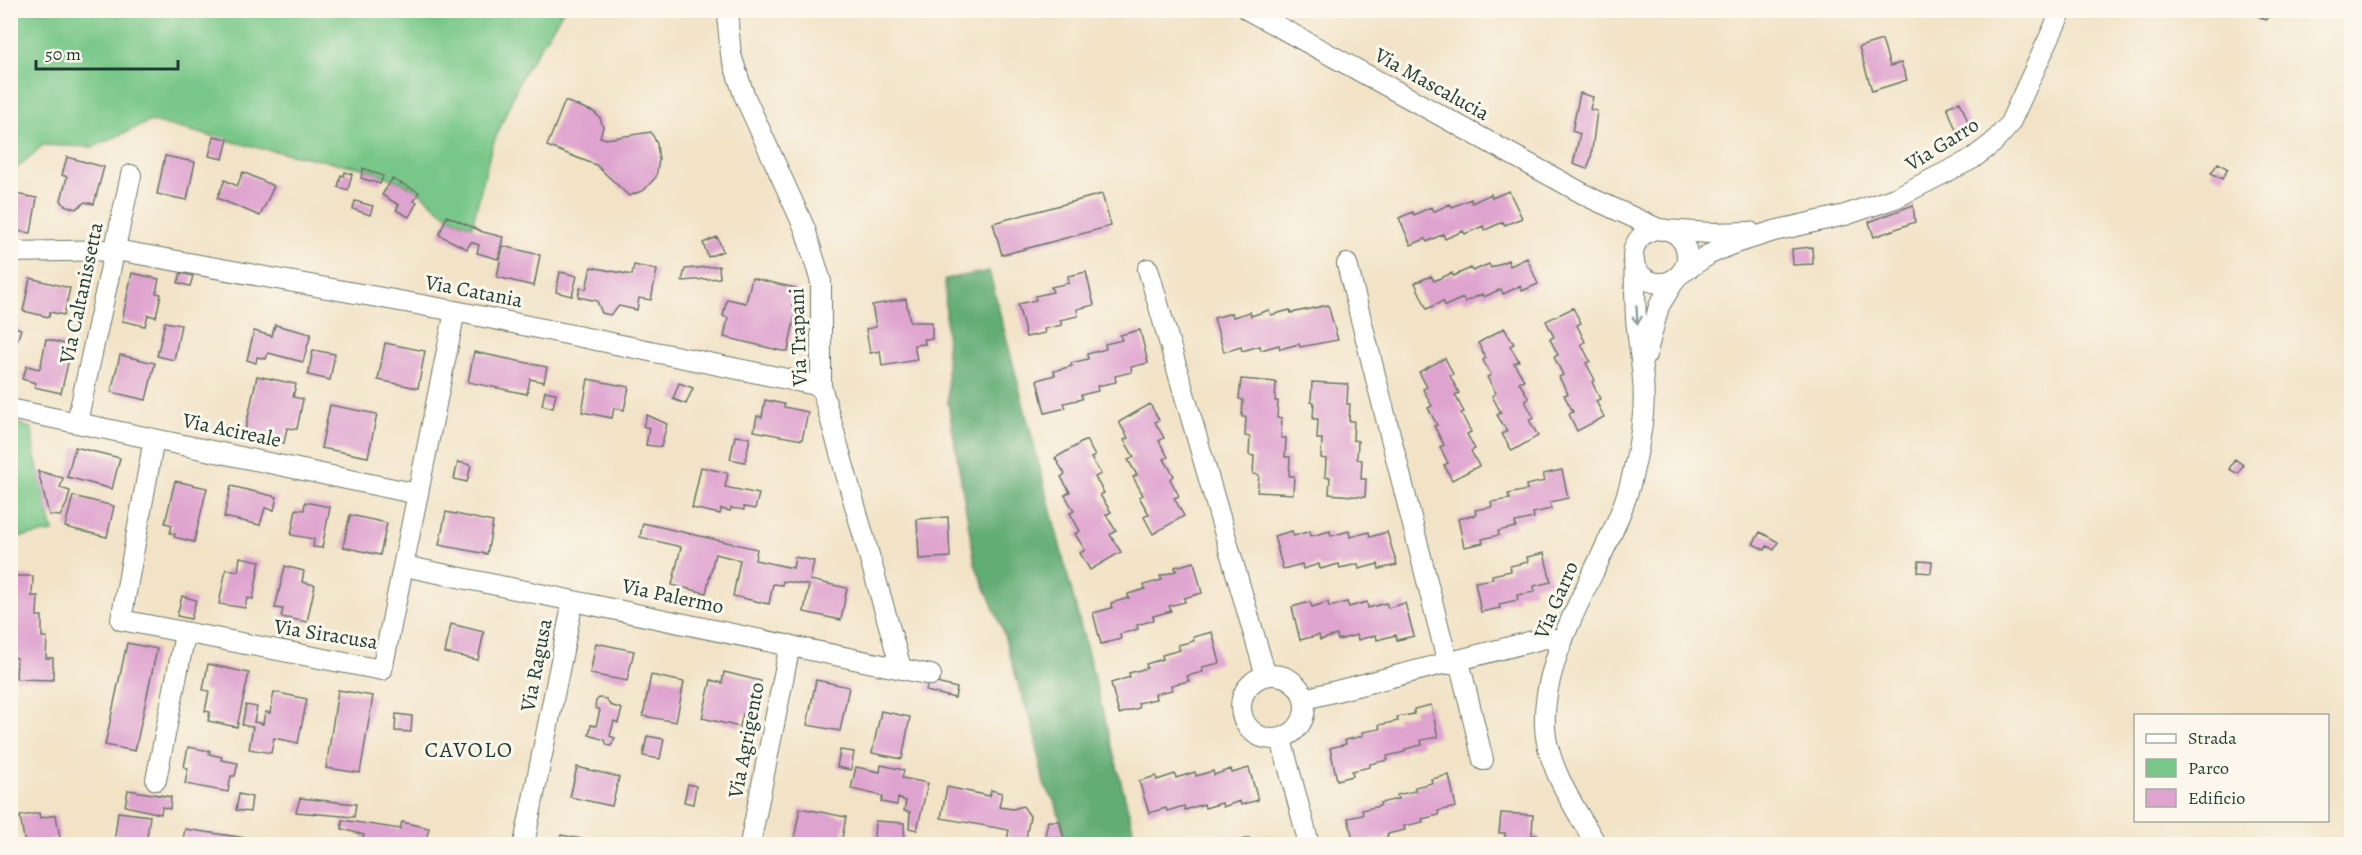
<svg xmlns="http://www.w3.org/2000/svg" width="2362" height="855" viewBox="0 0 2362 855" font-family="Alegreya,serif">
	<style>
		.green { fill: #78c788; stroke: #4c825e; stroke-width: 1.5 }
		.forest { fill: #62ac74; stroke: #407454; stroke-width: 1.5 }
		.building { fill: #dfa3cf }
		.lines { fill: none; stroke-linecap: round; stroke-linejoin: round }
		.minor-casing { stroke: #697767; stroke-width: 22 }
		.minor { stroke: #fff; stroke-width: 20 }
		.oneway { stroke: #8f9e9a }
		.labels { text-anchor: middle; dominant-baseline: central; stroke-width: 6; stroke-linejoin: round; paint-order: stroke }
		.street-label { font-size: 21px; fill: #1f3d34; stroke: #fbf7ec }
		.neighbourhood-label { font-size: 22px; letter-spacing: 1.5px; fill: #1f3d34; stroke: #fbf7ec }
	</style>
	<rect width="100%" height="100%" fill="#fbf7ec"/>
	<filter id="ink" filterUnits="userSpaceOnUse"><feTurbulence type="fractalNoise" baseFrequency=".0167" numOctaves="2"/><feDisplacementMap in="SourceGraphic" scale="12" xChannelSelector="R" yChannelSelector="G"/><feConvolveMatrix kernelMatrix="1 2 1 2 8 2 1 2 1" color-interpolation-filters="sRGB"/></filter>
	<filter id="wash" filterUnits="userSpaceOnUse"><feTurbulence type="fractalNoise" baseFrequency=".008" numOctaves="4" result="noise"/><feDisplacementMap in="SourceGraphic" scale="24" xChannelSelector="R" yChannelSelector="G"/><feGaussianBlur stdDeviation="1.35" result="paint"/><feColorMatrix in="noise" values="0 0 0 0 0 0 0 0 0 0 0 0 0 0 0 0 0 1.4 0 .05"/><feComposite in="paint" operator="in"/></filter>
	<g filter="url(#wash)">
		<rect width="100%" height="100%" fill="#f2e3c7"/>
		<path class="green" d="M11,11H563L521,77L491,149L472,226L447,216L419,192L403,183L363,168L254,147L151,121L93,147L43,145L11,173Z
			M11,420L32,429L34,453L53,532L11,538Z"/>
		<path class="forest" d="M989,271L1137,844H1066L1056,804L1044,784L1033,726L1021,694L1002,628L975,564L948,402L945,279Z"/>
		<g id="blocks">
			<path class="building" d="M2246,10H2271L2266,20Z
				M1882,40L1890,66L1901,63L1907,80L1872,91L1859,47Z
				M1580,93L1593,97L1590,109L1597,111L1591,158L1587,169L1573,164L1580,134L1572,131Z
				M565,101L594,112L600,118L603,127L600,137L606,139L651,132L657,144L659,160L656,177L644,190L629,196L596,165L547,146Z
				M1960,102L1969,124L1956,130L1947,107Z
				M214,136L228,139L223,159L209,156Z
				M165,156L195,162L187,200L157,194Z
				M67,157L104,167L94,204L85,202L76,209L64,205L61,200L67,177L62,175Z
				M2218,163L2228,169L2222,179L2211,173Z
				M363,168L383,176L380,184L361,178Z
				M243,172L274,186L260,216L217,198L225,180L237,186Z
				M345,172L352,174L348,190L338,187L341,175L344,176Z
				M392,179L419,192L414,201L417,202L409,217L396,210L399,205L382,195Z
				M1509,191L1522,218L1505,225L1503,222L1485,230L1483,226L1465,234L1463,231L1445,239L1443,234L1427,242L1425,239L1411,245L1399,218L1413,212L1414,215L1431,207L1433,212L1450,204L1452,207L1471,199L1472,203L1491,194L1492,198Z
				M15,194L37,198L31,233L10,230V200L14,201Z
				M1102,194L1111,226L1002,255L993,223Z
				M355,201L373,206L370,215L353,209Z
				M1913,205L1915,222L1874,237L1869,222Z
				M447,216L483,232L503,237L498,259L477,253L479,245L471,242L467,249L439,235Z
				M717,237L723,251L708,257L703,243Z
				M503,246L540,255L534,286L497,277Z
				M1812,247L1813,264L1793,265L1792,249Z
				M1527,258L1538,284L1522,291L1520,286L1503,294L1501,289L1484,297L1482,294L1465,302L1463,298L1445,306L1443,301L1427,309L1415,283L1431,276L1434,281L1452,273L1453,276L1471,268L1473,271L1489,264L1491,268L1508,260L1510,266Z
				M634,265L657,270L651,300L639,298L637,310L619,306L610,315L602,313L597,301L578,297L580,288L586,289L591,267L632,275Z
				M719,266L720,278L682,281L685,269Z
				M560,272L577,276L572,296L556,292Z
				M1086,272L1094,305L1077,309L1078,316L1060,320L1062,325L1044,329L1045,333L1026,337L1018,304L1036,300L1035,296L1053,292L1051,287L1069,283L1068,276Z
				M132,273L159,279L156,293L161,294L156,317L148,315L145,326L122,321Z
				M181,273L193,276L190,286L178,283Z
				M30,278L70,288L64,315L50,312L49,317L23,311Z
				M752,278L796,288L792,305H797L788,351H782L724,337L728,318L723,316L727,299L746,303Z
				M906,299L910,322H932V339H924L925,344L914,345L917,360L882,366L880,351L870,353L866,329L876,327L872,305Z
				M1328,305L1338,340L1300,347L1299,344L1280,349L1279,345L1261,350L1260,346L1242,351L1241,347L1224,352L1214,318L1232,313L1233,317L1250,312L1251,316L1269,310L1271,315L1290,310L1291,313Z
				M1573,308L1581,323L1577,325L1585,342L1581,344L1590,361L1586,363L1595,380L1592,382L1600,399L1596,401L1604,417L1577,431L1569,414L1573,412L1564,395L1568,394L1559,377L1563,375L1554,357L1558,355L1550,339L1554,337L1546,321Z
				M165,322L181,325L174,360L157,356Z
				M275,325L311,334L303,362L268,353L266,359L257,357L256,363L247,360L254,331L272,336Z
				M10,326L21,329L18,339L10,337Z
				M1504,328L1514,344L1510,346L1519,361L1514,363L1524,380L1519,382L1529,399L1525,401L1534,418L1529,420L1538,436L1512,451L1502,434L1507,431L1497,415L1501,413L1492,396L1496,393L1487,377L1491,375L1483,360L1486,358L1478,343Z
				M1140,330L1148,363L1131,367L1132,372L1115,376L1116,382L1097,386L1098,391L1081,395L1082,399L1064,403L1066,408L1045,413L1037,380L1055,375L1054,371L1072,366L1071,363L1088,359L1087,354L1106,349L1105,344L1122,340L1120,335Z
				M46,339L72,346L61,393L34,387L36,383L22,379L27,366L39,369L41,365Z
				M385,343L425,351L418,388L378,380Z
				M313,350L335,354L330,380L308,375Z
				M474,352L547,367L544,382L530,379L527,394L468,382Z
				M120,355L155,363L146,400L111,392Z
				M1445,358L1453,374L1450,376L1459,393L1455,395L1464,412L1461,413L1471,432L1467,434L1475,449L1471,451L1479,466L1452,480L1444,465L1448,463L1440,447L1444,445L1434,426L1437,425L1428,408L1432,406L1423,389L1427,387L1419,372Z
				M257,376L296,384L293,397L303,399L297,429L287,428L284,443L244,435Z
				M588,379L629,387L624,410L614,408L612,418L582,412Z
				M1241,379L1276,382L1275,401H1278L1277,418H1282L1281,438H1286L1285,457H1290L1289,476H1294L1293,494L1257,492L1259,475L1253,474L1254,456L1249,455L1250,437L1245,436L1246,417H1242L1243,400L1239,399Z
				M1312,382L1348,384L1347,404H1350L1349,421H1354L1353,440L1358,441L1357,459L1362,460L1361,479H1366L1365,497L1329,494L1330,477H1325L1326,459L1321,458L1322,439H1317L1318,419H1313L1314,402H1311Z
				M679,383L693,388L686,404L673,399Z
				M545,391L556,393L553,408L542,405Z
				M765,400L784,404V407L808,412L802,440L754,431L757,416L762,417Z
				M1150,404L1159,420L1155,422L1164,438L1159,441L1168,457L1164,459L1174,476L1170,479L1179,496L1174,498L1184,516L1153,534L1144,517L1149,514L1139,497L1143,495L1133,477L1137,475L1128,460L1134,457L1124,440L1128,438L1119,422Z
				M330,405L377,414L368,457L321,448Z
				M647,415L667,424L661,447L646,445L649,428L643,426Z
				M735,436L750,438L745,462L730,459Z
				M1086,440L1095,456L1091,458L1101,474L1095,477L1104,493L1100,495L1111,512L1106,515L1116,531L1110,535L1121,552L1090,570L1080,553L1085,550L1075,534L1080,531L1070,513L1074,511L1065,495L1070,492L1061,477L1065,474L1055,458Z
				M75,447L120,458L112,489L67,477Z
				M2235,459L2243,465L2238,474L2229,469Z
				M458,462L471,465L467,482L454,479Z
				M701,467L728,473L725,487L759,494L755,509L744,507V510L731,508L730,511L721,509L720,514L692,508Z
				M1562,470L1568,498L1550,502L1551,509L1533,513L1534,518L1515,522L1516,527L1498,531L1499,535L1482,539L1483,543L1464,547L1458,519L1476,515L1475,510L1492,507L1491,502L1510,499L1508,494L1527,490L1526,485L1545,481L1543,474Z
				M38,471L63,478L60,488L70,491L67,503L60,516L49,515Z
				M175,481L207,488L194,542L174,537L175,534L170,533L172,525L165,523Z
				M231,486L277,497L274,510L265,508L260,525L224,517Z
				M73,496L114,506L107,537L65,527Z
				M305,502L330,507L322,548L313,547L314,539L291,535L296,509L304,510Z
				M446,512L493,522L487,554L439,545Z
				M350,515L387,523L380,555L343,547Z
				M948,517L950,557L919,559L917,519Z
				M643,523L757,549L755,560L793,568L795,557L814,561L810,580L847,588L841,620L804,612L809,585L783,581L782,585L773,584L769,604L733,596L740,560L715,554L706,593L672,585L681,547L640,537Z
				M1292,531L1294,536L1310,531L1311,536L1330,531L1331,536L1349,531L1350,537L1369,532L1370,537L1387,532L1397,565L1379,569L1378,564L1359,569L1358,564L1340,568L1339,564L1320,569L1319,564L1303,569L1302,564L1283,569L1274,536Z
				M1760,532L1778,542L1774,550L1767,546L1765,550L1753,544Z
				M1544,553L1551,582L1534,586L1535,592L1517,595L1518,600L1499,604L1500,608L1481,612L1475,582L1493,579L1492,575L1511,571L1510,566L1528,562L1527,557Z
				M240,557L260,561L253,599L247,598L245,608L219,604L226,569L238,571Z
				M1919,561L1932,562L1931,573L1918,572Z
				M1194,562L1202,593L1184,598L1185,602L1169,606L1171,611L1153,616L1154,620L1137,625L1138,629L1120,634L1121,639L1101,644L1093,613L1112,608L1111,603L1129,598L1128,594L1145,589L1144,585L1162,580L1160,576L1176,571L1175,567Z
				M285,566L304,571L302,582L315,585L307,622L281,617L283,609L275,608Z
				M10,576H33L32,596H38L37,616H42V637H47L46,658H53V680L16,679L17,658L10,657Z
				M182,596L196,600L191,619L177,616Z
				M1310,602L1312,607L1328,602L1329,607L1347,602L1349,607L1367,602L1368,608L1386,603L1388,608L1405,603L1414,636L1397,640L1396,635L1377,640L1376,635L1358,640L1357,635L1338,640L1337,635L1320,640L1319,635L1300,640L1292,607Z
				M451,624L484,632L478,660L445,653Z
				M1212,632L1220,663L1202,667L1203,672L1187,676L1189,681L1171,685L1172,690L1155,694L1156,699L1138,703L1139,708L1119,714L1111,683L1130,677L1129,673L1147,668L1146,664L1163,659L1162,655L1180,650L1178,645L1194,641L1193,637Z
				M127,643L157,649L135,751L105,745Z
				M596,643L634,651L627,681L590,674Z
				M208,664L249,673L237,727L208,721L210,712L205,711L209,691L203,690Z
				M724,672L761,681L753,716L743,714L740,727L702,718L711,680L722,683Z
				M651,675L684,682L676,722L643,716Z
				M816,680L849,687L840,731L807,725Z
				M928,681L957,688L955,698L926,691Z
				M338,690L373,696L360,773L326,768Z
				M274,692L307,699L298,743L274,738L271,753L249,749L253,727L242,725L246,705L257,707L254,722L263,724L265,712L270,713Z
				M599,698L606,699L610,705L622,709L618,723L614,721L610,736L615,738L611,746L607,745L605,740L589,735L591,725L596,726L600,710L595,707L596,701Z
				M1431,705L1438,737L1421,740L1422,745L1405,749V752L1387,756L1388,760L1370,764V767L1352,771L1353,776L1337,780L1330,748L1346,744L1345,740L1363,736L1362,732L1380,729L1379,725L1398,721L1397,717L1414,714V709Z
				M881,711L910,717L902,759L872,753Z
				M396,714L412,716L411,732L395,731Z
				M647,736L664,739L660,759L643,756Z
				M188,747L210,751L209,754L222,757L221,760L238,763L235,776H231L228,792L185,784L188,768L184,767Z
				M840,750L854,752L851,770L837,767Z
				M881,765L904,770L902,778L928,783L917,830L909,828L910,812L904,811L906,801L898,798L897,805L881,802L883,796L851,789L856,767L880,772Z
				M577,767L619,777L612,806L570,797Z
				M1249,768L1258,800L1241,805L1240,801L1223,807L1222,803L1205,808L1204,804L1185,810L1184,806L1167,811L1166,808L1149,813L1139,781L1156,776L1157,780L1175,774L1176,778L1195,772L1196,776L1213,771L1214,775L1231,769L1232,773Z
				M1449,775L1456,807L1438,811L1439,815L1422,819L1423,822L1404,826L1405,830L1387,834L1388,837L1370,841L1371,844H1354L1348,818L1363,815L1362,810L1380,806V803L1398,799L1397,795L1415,791V787L1432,783L1431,779Z
				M688,784L696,786L693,804L684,802Z
				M947,787L990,796L991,790L1002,793L999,807L1013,809L1023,806L1030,816L1025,844H1006L1009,830L941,818Z
				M128,790L171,797L170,809L162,807L161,814L125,806Z
				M239,794L252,797L250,812L236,810Z
				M300,798L356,804L354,817L296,812Z
				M800,808L846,817L841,844H793Z
				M118,812L150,816L146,844H114Z
				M39,813L40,818L56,815L60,838L49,840V844H25L20,816Z
				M1501,813L1533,815L1532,835H1538V844H1505V833H1499Z
				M342,820L400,829L402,822L429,828L425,844H373L362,843L364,835L342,829Z
				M875,821L904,823L905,844H893V840L874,838Z
				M1048,821H1060L1064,839L1045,836Z
				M185,829L252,839L251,844H182Z
				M561,835L598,842V844H559Z
				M1266,837L1268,844H1218L1231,840V843L1249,838L1250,842Z"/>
		</g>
	</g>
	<g filter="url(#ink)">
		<use href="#blocks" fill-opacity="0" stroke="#697767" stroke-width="1.5"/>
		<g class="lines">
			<g class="minor-casing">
				<path id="minor" d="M730,10L728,24L731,55L744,95L805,229L821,282V386L901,668
					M1248,10L1593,199L1661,230
					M1633 256a27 27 0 1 1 54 0a27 27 0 1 1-54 0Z
					M1666,230L1710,233L1750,232
					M10,252L116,250L455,311L821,386
					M1347,264L1448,664
					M1148,269L1266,676
					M1682,273L1708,255L1730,245L1774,231L1845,215L1895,198L1972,159L1993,143L2009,125L2062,10
					M1646,355L1659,306L1676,278
					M10,409L418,494
					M77,422L131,175
					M154,439L121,620L382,670L455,311
					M404,566L931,675
					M1459,661L1483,760
					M1241 707a32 32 0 1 1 64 0a32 32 0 1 1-64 0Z
					M1305,699L1545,638L1563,640
					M1281,739L1309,844
					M156,780L185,634
					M524,844L573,601
					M750,844L790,645
					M1596,844C1578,813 1557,782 1548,747C1527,663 1613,558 1632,477C1637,456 1641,436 1643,414C1646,382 1639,351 1636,319C1635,299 1635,280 1634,260"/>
			</g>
			<use href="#minor" class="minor"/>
		</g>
		<defs><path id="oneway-shaft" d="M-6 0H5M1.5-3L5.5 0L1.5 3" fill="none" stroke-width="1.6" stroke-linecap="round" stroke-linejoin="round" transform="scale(1.5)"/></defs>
		<use class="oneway" href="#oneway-shaft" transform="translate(1637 315) rotate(86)"/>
	</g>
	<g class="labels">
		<g class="street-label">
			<text transform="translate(1432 84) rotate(29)">Via Mascalucia</text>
			<text transform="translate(1942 144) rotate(-32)">Via Garro</text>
			<text transform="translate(474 291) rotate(11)">Via Catania</text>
			<text transform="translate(81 293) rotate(-78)">Via Caltanissetta</text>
			<text transform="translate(798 337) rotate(-92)">Via Trapani</text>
			<text transform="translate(232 430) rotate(12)">Via Acireale</text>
			<text transform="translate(673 596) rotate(12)">Via Palermo</text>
			<text transform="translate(1556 600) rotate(-67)">Via Garro</text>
			<text transform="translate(326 634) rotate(9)">Via Siracusa</text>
			<text transform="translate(536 665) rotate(-79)">Via Ragusa</text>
			<text transform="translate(746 740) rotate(-79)">Via Agrigento</text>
		</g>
		<g class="neighbourhood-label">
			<text x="469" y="750">CAVOLO</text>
		</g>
	</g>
	<rect width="2362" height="855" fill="none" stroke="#fbf7ec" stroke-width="36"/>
	<rect x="2134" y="714" width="195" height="108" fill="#fbf7ec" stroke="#a3ada2" stroke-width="1.5"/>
	<rect x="2146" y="734" width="30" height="9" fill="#ffffff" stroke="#a3ada2" stroke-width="1.5"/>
	<text x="2188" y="744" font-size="18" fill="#1f3d34">Strada</text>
	<rect x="2146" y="759" width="30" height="18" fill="#78c788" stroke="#a3ada2" stroke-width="1.5"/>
	<text x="2188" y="774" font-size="18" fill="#1f3d34">Parco</text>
	<rect x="2146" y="789" width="30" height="18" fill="#dfa3cf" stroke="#a3ada2" stroke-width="1.5"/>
	<text x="2188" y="804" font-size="18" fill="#1f3d34">Edificio</text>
	<path d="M36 60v9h142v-9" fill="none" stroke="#1f3d34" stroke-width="3"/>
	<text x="45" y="60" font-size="18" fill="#1f3d34" stroke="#fbf7ec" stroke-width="4.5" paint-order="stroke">50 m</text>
</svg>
